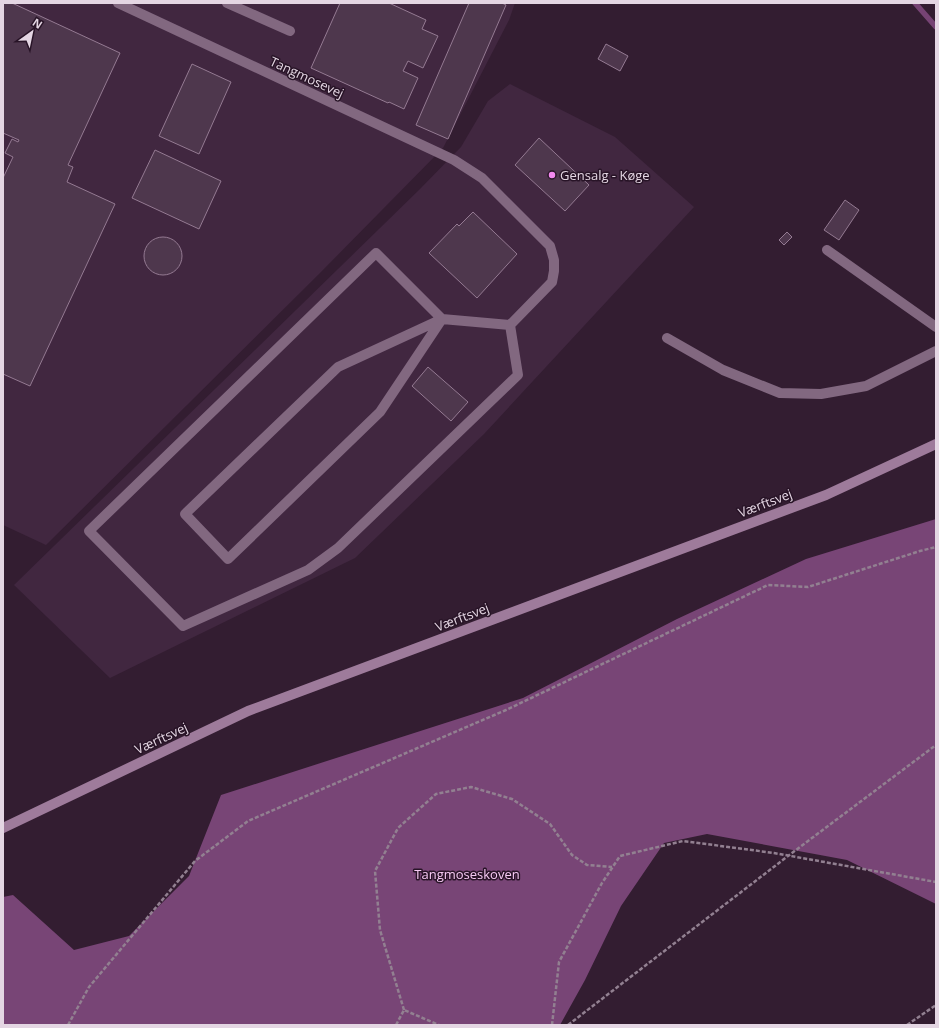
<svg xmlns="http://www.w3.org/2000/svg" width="939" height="1028" viewBox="0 0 939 1028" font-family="'Open Sans',sans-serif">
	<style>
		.built { fill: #412740 }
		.forest { fill: #784576 }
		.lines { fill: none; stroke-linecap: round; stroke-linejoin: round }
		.stream { stroke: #764374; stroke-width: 5.5 }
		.building { fill: #4e374d; stroke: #947a92 }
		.path { stroke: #928091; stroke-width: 2.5; stroke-dasharray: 4 2; stroke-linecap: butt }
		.lane { stroke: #826880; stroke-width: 10 }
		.secondary { stroke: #9e7b9b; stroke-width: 10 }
		.poi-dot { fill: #f489f0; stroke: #281427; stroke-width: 1.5 }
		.labels { text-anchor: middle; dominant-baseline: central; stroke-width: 3; stroke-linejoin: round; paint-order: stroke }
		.street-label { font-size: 13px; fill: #e4d6e3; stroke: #281427 }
		.poi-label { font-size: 13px; fill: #e4d6e3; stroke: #281427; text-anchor: start }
		.park-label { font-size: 13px; fill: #f7c9f4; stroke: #281427 }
	</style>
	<rect width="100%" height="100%" fill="#331d31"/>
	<path class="built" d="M3,3H515L509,20L443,148L319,274L46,545L3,525Z
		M510,84L615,137L694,207L484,434L355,558L110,678L14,585L420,189L461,147L488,101Z"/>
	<path class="forest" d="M936,519V904L847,860L707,834L664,843L621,906L585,980L560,1025H3V897L13,895L74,950L129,936L189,876L221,795L523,698L677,619L806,559Z"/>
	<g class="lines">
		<path class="stream" d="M915,3L936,27"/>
	</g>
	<path class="building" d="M3,3H12L120,53L68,165L73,167L67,182L115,204L30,386L3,374V178L13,157L5,153L12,139L18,142L19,140L3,133Z
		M340,3H389L426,20L422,29L438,36L423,68L408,61L403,71L418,78L404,109L389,102L388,103L311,68Z
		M469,3H502L506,5L448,139L416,125Z
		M606,44L628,56L620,71L598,59Z
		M192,64L231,82L199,154L159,136Z
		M539,138L589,185L565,211L515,165Z
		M155,150L221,181L199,229L132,198Z
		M845,200L859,210L839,240L824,230Z
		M473,212L517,254L477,298L429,253L457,224L459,226Z
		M787,232L792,237L784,245L779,240Z
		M144 256a19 19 0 1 1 38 0a19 19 0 1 1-38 0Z
		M428,367L468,402L451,421L412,386Z"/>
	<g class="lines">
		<path class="path" d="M404,1010L380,930L375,871L398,828L436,794L471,787L512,799L550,824L572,855L587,865L612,867
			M68,1025L89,987L195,861L248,821L506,710L768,585L808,587L920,551L936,547
			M396,1025L404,1010L439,1025
			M552,1025L559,962L602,883L620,856L683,841L774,853L936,882
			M568,1025L788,856L936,745
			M907,1025L936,1005"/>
		<path class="lane" d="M118,3L454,160L482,178L550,246L554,260V271L552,282L510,325L442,319L376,253L89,531L183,626L308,570L338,548L518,375L510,325
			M227,3L290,31
			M827,250L936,327
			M442,319L380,412L228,559L185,514L338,367Z
			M667,338L723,370L780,393L821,394L866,386L936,351"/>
		<path class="secondary" d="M3,828L248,711L826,495L936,444"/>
	</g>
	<circle class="poi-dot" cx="552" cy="175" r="4"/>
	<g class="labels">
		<g class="street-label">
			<text transform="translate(307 77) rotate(25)">Tangmosevej</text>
			<text transform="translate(765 503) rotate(-21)">Værftsvej</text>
			<text transform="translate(462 617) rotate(-21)">Værftsvej</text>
			<text transform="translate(161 738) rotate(-25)">Værftsvej</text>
		</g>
		<g class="poi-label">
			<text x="560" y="175">Gensalg - Køge</text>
		</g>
		<g class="park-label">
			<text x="467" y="874">Tangmoseskoven</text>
		</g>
	</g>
	<rect width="939" height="1028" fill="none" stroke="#e4d6e3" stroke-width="8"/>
	<g transform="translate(32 32) rotate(33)" stroke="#281427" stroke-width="3" paint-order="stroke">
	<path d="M0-3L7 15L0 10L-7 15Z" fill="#e4d6e3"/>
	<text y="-6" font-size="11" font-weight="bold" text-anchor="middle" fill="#e4d6e3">N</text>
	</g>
</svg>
